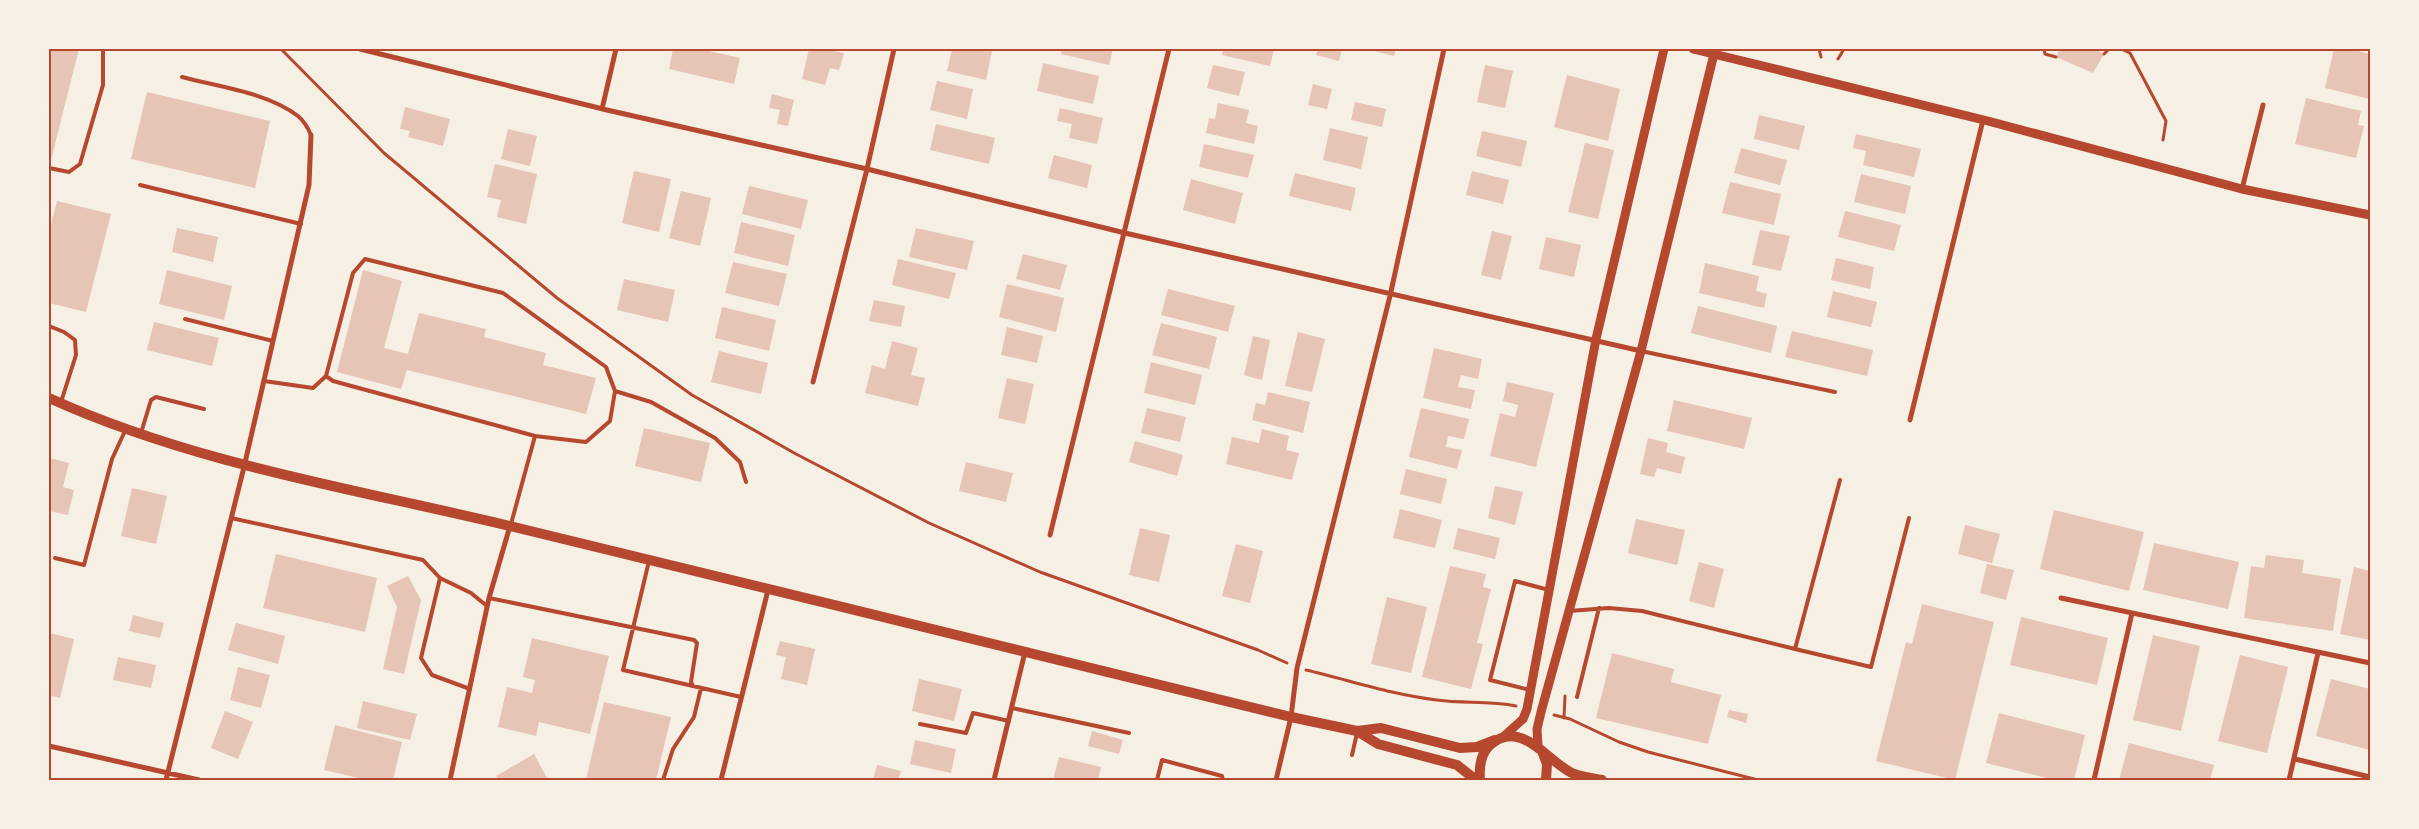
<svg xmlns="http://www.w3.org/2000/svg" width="2419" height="829" viewBox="0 0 2419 829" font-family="Figtree,sans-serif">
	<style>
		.building { fill: #e6c5b7 }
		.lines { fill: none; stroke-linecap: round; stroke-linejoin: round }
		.path { stroke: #b5482f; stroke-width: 3 }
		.service { stroke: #b5482f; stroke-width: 4 }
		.minor { stroke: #b5482f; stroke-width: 5 }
		.tertiary { stroke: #b5482f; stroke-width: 9 }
		.secondary { stroke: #b5482f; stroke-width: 10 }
		.neatline { fill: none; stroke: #b5482f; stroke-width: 2 }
	</style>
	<rect width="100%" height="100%" fill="#f6efe4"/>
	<path class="building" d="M49,49H79L51,160H49Z
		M673,49H700L740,58L734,84L669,69Z
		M809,49H824L844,53L839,70L830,68L825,85L802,79Z
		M952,49L992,51L986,80L947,71Z
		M1062,49H1113L1109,65L1061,54Z
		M1223,49H1274L1270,66L1222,55Z
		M1318,49H1342L1339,61L1316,55Z
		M1366,49H1396L1394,56Z
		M2060,49H2094L2104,54L2093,73L2056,57Z
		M2334,49H2350L2370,54V99L2325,88Z
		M1043,63L1099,76L1093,104L1037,91Z
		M1213,65L1245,72L1239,96L1207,88Z
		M1485,65L1513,71L1505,108L1477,102Z
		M1567,75L1620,89L1608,141L1554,127Z
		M937,81L973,89L967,119L930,110Z
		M1313,84L1332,89L1327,109L1308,105Z
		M147,92L270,121L255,188L131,159Z
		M772,94L794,100L788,126L777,124L780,110L769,108Z
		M2306,98L2361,111L2358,125L2364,126L2356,158L2295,144Z
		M1355,102L1386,109L1382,127L1351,120Z
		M1218,103L1249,110L1246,123L1258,126L1254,144L1206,133L1209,118L1215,119Z
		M405,107L450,119L443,146L408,137L410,131L400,129Z
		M1060,108L1103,118L1097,144L1069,138L1072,124L1057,121Z
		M1759,115L1805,126L1799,150L1754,139Z
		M936,124L995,138L989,164L930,150Z
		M1330,128L1368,137L1361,169L1323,160Z
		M508,129L537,136L530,166L501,159Z
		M1482,131L1527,141L1521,167L1476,156Z
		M1856,134L1921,149L1914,177L1863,165L1866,151L1853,148Z
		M1585,143L1614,150L1598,219L1568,212Z
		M1204,144L1254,155L1248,178L1199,167Z
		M1741,148L1787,160L1780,185L1734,173Z
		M1054,155L1092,165L1087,188L1048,178Z
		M495,164L537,174L526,224L497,217L501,200L487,197Z
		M634,171L671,179L659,232L622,223Z
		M1472,171L1509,180L1503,204L1466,195Z
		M1295,173L1356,188L1351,211L1289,196Z
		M1861,174L1911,186L1905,214L1854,202Z
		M1191,179L1243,193L1235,224L1183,210Z
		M1730,182L1781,194L1774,225L1722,213Z
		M749,186L808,200L801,229L742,214Z
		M681,191L711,198L700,246L669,238Z
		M57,201L111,214L86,312L49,303V232Z
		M1845,211L1901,225L1894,251L1838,237Z
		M741,222L795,235L788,266L734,253Z
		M177,228L218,237L213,262L172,252Z
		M916,228L974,241L967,270L909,257Z
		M1760,230L1790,236L1781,271L1752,265Z
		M1492,231L1512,236L1501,280L1481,275Z
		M1546,237L1581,245L1574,277L1539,269Z
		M1023,254L1067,265L1060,290L1016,279Z
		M1836,258L1874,267L1870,289L1831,280Z
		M898,259L956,273L949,299L892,285Z
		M733,262L787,274L779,306L725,293Z
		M1705,263L1759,276L1756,291L1767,294L1764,308L1699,293Z
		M167,270L232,286L224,320L159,304Z
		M363,270L402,281L384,348L408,354L419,313L486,329L484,337L546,353L543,365L596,378L586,414L407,370L401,389L337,372Z
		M624,279L675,290L668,322L617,310Z
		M1007,284L1064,298L1056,332L999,317Z
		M1168,289L1235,306L1228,332L1161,315Z
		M1833,291L1877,302L1871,327L1827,317Z
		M874,300L905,306L901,327L869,321Z
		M1698,306L1777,326L1771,353L1691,333Z
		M722,307L776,320L769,351L715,338Z
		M154,322L219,338L212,366L147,350Z
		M1161,323L1217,337L1209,369L1152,355Z
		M1007,327L1043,336L1037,363L1001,355Z
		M1792,331L1873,350L1867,376L1785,357Z
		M1298,332L1325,339L1312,392L1285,386Z
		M1253,336L1270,340L1262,380L1244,375Z
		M892,341L918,348L911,375L925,378L918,406L865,393L872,365L885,369Z
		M1434,348L1482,359L1478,379L1461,375L1458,387L1475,390L1471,409L1423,398Z
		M719,351L768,363L761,394L711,382Z
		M1151,362L1202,375L1195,405L1144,393Z
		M1007,378L1034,384L1025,424L998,418Z
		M1507,382L1554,393L1536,467L1490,456L1500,413L1515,417L1518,405L1503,401Z
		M1268,392L1310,402L1303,433L1252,420L1256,403L1265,405Z
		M1674,400L1752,418L1744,449L1667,431Z
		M1147,408L1186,417L1180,442L1141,433Z
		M1421,408L1469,419L1464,439L1448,436L1446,447L1462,450L1457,469L1409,457Z
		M644,428L710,443L701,482L635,466Z
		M1262,429L1289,436L1286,450L1299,453L1292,480L1226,464L1232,437L1259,443Z
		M1648,438L1668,443L1666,452L1685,457L1681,474L1657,468L1654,477L1640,474Z
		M1135,441L1183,455L1177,476L1129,462Z
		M49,458L69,463L63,487L74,490L68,515L49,511Z
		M966,462L1013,473L1006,502L959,491Z
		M1406,469L1447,479L1441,504L1400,494Z
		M1495,486L1523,492L1515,525L1488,518Z
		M132,488L167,496L156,544L121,536Z
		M1400,509L1442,520L1435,548L1393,538Z
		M2054,510L2144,532L2129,591L2040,569Z
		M1636,519L1685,530L1677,565L1628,553Z
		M1965,525L2000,534L1992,563L1958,554Z
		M1140,528L1170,535L1159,582L1129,575Z
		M1458,528L1500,538L1495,559L1453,549Z
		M2154,543L2239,562L2228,609L2143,590Z
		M1236,544L1263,551L1250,603L1222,596Z
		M276,554L377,578L365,632L263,608Z
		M2266,555L2304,560L2302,573L2341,579L2333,631L2244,618L2251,566L2264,568Z
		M1699,562L1724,569L1714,608L1689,601Z
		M1987,564L2014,570L2006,600L1980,593Z
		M1450,566L1486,574L1483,587L1491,589L1477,643L1483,644L1471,689L1422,677Z
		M2354,567L2370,571V640L2340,634Z
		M408,576L421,600L404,674L383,669L397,607L387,586Z
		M1387,597L1427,607L1411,673L1371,664Z
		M1922,604L1994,622L1955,780L1876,761L1906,642L1912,644Z
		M133,615L164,623L160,638L129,631Z
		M2021,617L2108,638L2097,685L2010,665Z
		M236,623L285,636L278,664L228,650Z
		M49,633L74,639L60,698L49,695Z
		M2153,635L2200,646L2181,731L2133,720Z
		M532,638L609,656L590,734L539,722L536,736L498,727L507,687L532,693L535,680L523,677Z
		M780,641L815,649L807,685L781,679L786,657L776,655Z
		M1612,653L1674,669L1671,682L1721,695L1708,744L1596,718Z
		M2240,655L2288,667L2267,753L2218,741Z
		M118,657L156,665L151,688L113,680Z
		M238,667L270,675L261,708L230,700Z
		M919,679L962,689L954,721L912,711Z
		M2331,679L2370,689V750L2316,736Z
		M363,701L417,714L410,740L357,728Z
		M604,702L671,717L656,780H586Z
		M1729,710L1748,714L1746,723L1727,717Z
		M225,711L253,722L238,759L211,748Z
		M1999,713L2085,735L2074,780H2055L1986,763Z
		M335,725L402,742L393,780H367L324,770Z
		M1092,731L1123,740L1119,754L1088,746Z
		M915,740L956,749L951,773L910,764Z
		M2129,743L2214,765L2210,780H2119Z
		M534,754L548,780H498L496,776Z
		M1059,757L1101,767L1098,780L1084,778V780H1053Z
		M877,765L901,771L898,780H873Z"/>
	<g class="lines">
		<path class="path" d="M281,49L384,153L557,298L692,395L796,454L929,523L1040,572L1258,650L1287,663
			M1819,49L1821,57
			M2044,49L2045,54L2056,57
			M2121,49L2130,53L2166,121L2163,140
			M2104,54L2109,49
			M1838,59L1844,49
			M1306,670C1349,680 1393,695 1437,700C1464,704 1489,700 1516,706
			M1554,715L1570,719L1619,742L1648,752L1758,780
			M1564,718L1565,696"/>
		<path class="service" d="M182,77C219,87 266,92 298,116C304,121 308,128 311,135
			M49,168L69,172L80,164L103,85V49
			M140,185L301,224
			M185,319L273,341
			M49,326L64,332L75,340L76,355L61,402
			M1641,351L1835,392
			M264,381L313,388L326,376
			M615,391L651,402L715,438L740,462L746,482
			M141,433L151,400L156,397L204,409
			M231,518L423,560L440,578L421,658L432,675L470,689
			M511,524L535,436L586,442L610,421L615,391L606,367L503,293L365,259L353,273L326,376L333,381L535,436
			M55,558L84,565L112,459L125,431
			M649,561L623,670L741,697
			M440,578L471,593L487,606
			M489,598L694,640L697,643L691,682L693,686
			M1569,611L1609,608L1642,611L1795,649L1840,480
			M1795,649L1871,667L1909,518
			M1530,690L1490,680L1515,581L1549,590
			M1577,697L1599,608
			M1012,708L1129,733
			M920,724L966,733L973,713L1009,721
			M1352,755L1357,733
			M663,780L673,749L694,717L701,688
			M1157,780L1162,760L1222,776L1223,780"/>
		<path class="minor" d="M360,49L607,110L867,169L1125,233L1641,351
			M602,109L616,49
			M2242,189L2263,105
			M813,382L867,169L894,49
			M1910,420L1983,120
			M1050,535L1169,49
			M2061,598L2370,663
			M49,746L199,780
			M2295,759L2370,777
			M166,780L244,467L309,185L311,135
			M450,780L489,598L510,526
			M721,780L768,590
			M994,780L1025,652
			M1276,780L1291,717L1297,668L1390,296L1444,49
			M2094,780L2132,613
			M2289,780L2318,653"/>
		<path class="tertiary" d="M1693,49L1988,121L2242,189L2370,215
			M1502,738L1523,719L1527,709L1596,339L1664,49
			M1538,746L1537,729L1541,712L1641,351L1714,54"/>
		<path class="secondary" d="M49,398C197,465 357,489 514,527C773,591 1032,652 1291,717L1357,731L1381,728L1460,748L1477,747L1495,740
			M1357,731L1378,744L1457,765L1476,780
			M1542,751L1547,764L1546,780
			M1480,780C1479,767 1480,754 1490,745C1521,718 1547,761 1572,773C1581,777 1593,778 1602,780"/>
	</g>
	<rect width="2419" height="829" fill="none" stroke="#f6efe4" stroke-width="100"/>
	<rect x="50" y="50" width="2319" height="729" class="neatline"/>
</svg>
